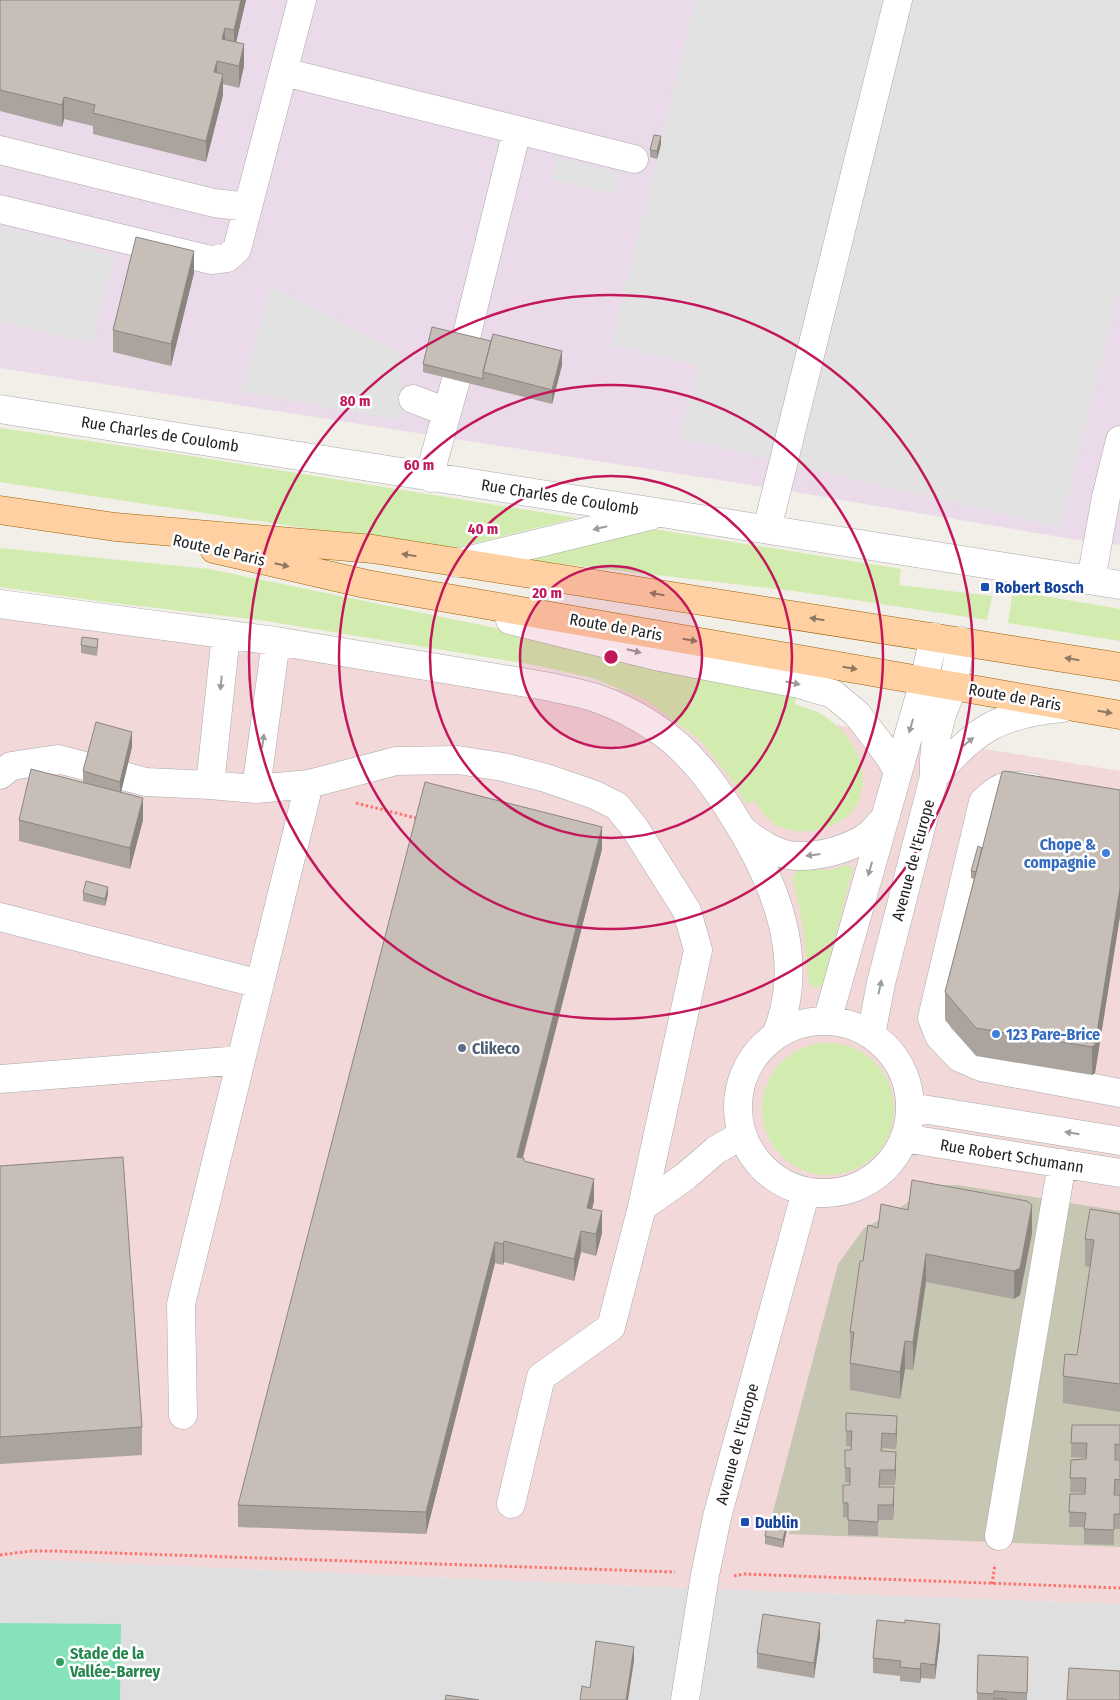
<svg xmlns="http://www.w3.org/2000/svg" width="1120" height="1700" viewBox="0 0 1120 1700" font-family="'Fira Sans Condensed',sans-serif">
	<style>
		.residential { fill: #e0dfdf }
		.commercial { fill: #f2d8d9 }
		.industrial { fill: #ebdae9 }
		.construction { fill: #c7c6b3 }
		.grass { fill: #d1ecae }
		.pitch { fill: #86e2b8 }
		.parking { fill: #e2e2e2 }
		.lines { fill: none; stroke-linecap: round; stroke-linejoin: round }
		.minor-casing { stroke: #a9a9a9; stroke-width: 29 }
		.major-casing { stroke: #9f6000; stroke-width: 29 }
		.path { stroke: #fd746f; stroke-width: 3; stroke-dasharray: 2.5 2.5; stroke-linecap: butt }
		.minor { stroke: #fff; stroke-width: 28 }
		.major { stroke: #fed0a2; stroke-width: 28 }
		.wall { fill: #aba39d }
		.shaded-wall { fill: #8b8580 }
		.building { fill: #c7beb7; stroke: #8b8580 }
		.oneway { fill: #9c9c9c }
		.oneway2 { fill: #907962 }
		.ring { fill: none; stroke: #c2185b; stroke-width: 2.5 }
		.transit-dot { fill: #1a4fb4; stroke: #fff; stroke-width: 2 }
		.shop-dot { fill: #3f7fe0; stroke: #fff; stroke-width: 2 }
		.service-dot { fill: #5c6f8a; stroke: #fff; stroke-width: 2 }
		.leisure-dot { fill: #2e9e5b; stroke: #fff; stroke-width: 2 }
		.labels { text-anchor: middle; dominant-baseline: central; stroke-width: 5; stroke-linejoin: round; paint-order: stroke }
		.street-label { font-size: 16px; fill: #222; stroke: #fff }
		.transit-label { font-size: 16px; font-weight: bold; fill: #164399; stroke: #fff; text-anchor: start }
		.shop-label { font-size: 16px; font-weight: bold; fill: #366cbe; stroke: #fff; text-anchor: end }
		.service-label { font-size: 16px; font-weight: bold; fill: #4e5e75; stroke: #fff; text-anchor: start }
		.leisure-label { font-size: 16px; font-weight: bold; fill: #27864d; stroke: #fff; text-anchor: start }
		.centre { fill: #c2185b; stroke: #fff; stroke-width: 2.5 }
		.ring-label { font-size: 15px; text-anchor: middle; font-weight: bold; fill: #c2185b; stroke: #fff; stroke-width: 5; stroke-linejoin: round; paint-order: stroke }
	</style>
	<rect width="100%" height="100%" fill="#f2eee8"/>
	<path class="residential" d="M0,1558L659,1587L1120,1604V1700H0Z"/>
	<path class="commercial" d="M0,589L1120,771V1604L659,1587L0,1558Z"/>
	<path class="industrial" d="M0,0H1120V545L1072,539L777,489L0,368Z"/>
	<path class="construction" d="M942,1185H958L1120,1211V1547L789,1534L790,1528L770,1523L838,1264L864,1228L893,1213L920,1193Z"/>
	<path class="grass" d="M0,428L178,454L577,518L460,547L417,545L0,482Z
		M647,528L901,569L899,585L992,596L987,620L795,591L528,560Z
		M0,548L209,569L554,640L796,695L795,704C805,708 819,711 827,718C851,735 869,764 861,793C859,798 858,804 855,808C839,830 799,839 775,824C766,818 761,811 755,801L746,804L733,781L699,739L646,700L593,678L535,665L260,620L105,602L0,587Z
		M1013,591L1120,609V641L1008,623Z
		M846,865L853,868L823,984L816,988L811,986L808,980C806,945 802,912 792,879L798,870H830Z
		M762 1109a66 66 0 1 1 132 0a66 66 0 1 1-132 0Z"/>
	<path class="pitch" d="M0,1623L121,1624L120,1700H0Z"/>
	<path class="parking" d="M695,0H1120V288L1061,528L679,438L697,366L611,345Z
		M557,157L621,173L615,195L552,179Z
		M0,226L115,256L92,344L0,321Z
		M271,286L401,353L402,420L241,392Z"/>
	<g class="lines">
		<g class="minor-casing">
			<path id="minor" d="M284,72L634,159
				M0,150L214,203L248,207
				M0,209L211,260L227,258L237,249L302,0
				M465,342L517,130
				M413,399L447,412
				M0,409L1120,585
				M431,478L434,459L456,380
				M767,529L898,0
				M457,563L650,516
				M1091,580L1106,497L1120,440
				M0,604L276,641L551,687C566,691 582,693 596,698C616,705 636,715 654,727C689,749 715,785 736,820C776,884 807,961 776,1035
				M510,620L655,656L799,684L833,694L857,714L889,756L898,772
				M0,775L11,766L58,759L146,782L210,785L256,789L309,784
				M934,777C975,729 1000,714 1062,708
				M210,785L226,634
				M1034,788C1008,784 1002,783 983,802L932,1018L939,1036L960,1058L981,1067L1120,1093
				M256,789L276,641
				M744,831C758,843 778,855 796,856C820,857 850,849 869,835C875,830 880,823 885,818
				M0,917L260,984
				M827,1021L924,681L934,637
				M738 1107a86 86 0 1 1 172 0a86 86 0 1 1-172 0Z
				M871,1035L881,983L934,777V760L936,738L942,714L953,687L961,641
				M0,1079L241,1060L309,784L396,761L458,760L503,767L546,778L595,795L617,806L634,827L687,911L698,950L642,1207
				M910,1107L1120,1141
				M904,1138L1120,1173
				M183,1415L181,1304L241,1060
				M511,1504L541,1377L611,1327L642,1207L686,1176L716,1150L742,1135
				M999,1536L1062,1163
				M685,1700L705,1575L717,1517L806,1191"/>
		</g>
		<g class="major-casing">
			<path id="major" d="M0,510L115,527L373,549L1120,667
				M214,549L366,584L1120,715"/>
		</g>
		<path class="path" d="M356,803L416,818
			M0,1555L31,1551H53L675,1572
			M734,1576L743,1574L1120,1588
			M992,1584L995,1564"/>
		<use href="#minor" class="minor"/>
		<use href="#major" class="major"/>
	</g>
	<path class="wall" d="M0,0H246L236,42L244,66L239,88L223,84V95L206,162L93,134V126L64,119L62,127L0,111Z
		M661,144L657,159L650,157V150Z
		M194,273L171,366L113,352V330Z
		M423,364L562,365L552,404L423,372Z
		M81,645L98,647L97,656L81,653Z
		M132,747L121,793L143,820L130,869L19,841V820L83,783V771Z
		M1120,790V916L1095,1073L1092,1075L976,1056L945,1020V992L974,879L971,878V871L982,848Z
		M602,849L523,1158L524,1162L594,1201L592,1209L602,1233L596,1256L581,1252L574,1281L504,1262L503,1265L495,1263L426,1534L238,1527V1505Z
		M83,893L108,894L105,906L83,901Z
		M0,1166L142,1427V1455L0,1464Z
		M908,1210L1032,1233L1020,1295L1014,1299L926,1282L913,1370L905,1369L900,1399L850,1390V1332L863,1261L878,1228Z
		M1120,1214V1412L1063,1403V1376L1077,1355L1090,1267L1085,1266V1239Z
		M846,1413L897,1430L896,1449L882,1448V1451L896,1467L895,1485H880V1487L894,1502L893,1520H878V1536L848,1535V1518L843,1517V1503L850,1485V1483L845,1482V1450H851V1446H846Z
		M1072,1425H1120V1459H1115V1460H1120V1495L1115,1494V1495H1120V1529H1114V1545L1084,1544V1527H1069L1070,1494H1085V1493L1070,1492L1071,1460L1086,1459V1458L1071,1457Z
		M787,1529L783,1548L765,1544V1536Z
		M820,1637L814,1678L757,1668V1653Z
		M940,1639L935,1679L921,1678L920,1683L900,1681V1676L873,1673V1658Z
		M1028,1672L1027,1700H977V1693Z"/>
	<path class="shaded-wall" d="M241,0H246L234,51V30Z
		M225,28V49L222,39Z
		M244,44V66L239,88V66Z
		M217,61V82L214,72Z
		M223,74V95L206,162V141Z
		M64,97V119L62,127V105Z
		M661,136V144L657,159V151Z
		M194,251V273L171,366V344Z
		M562,351V365L552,404V390Z
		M132,732V747L120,796V782Z
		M143,798V820L130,869V848Z
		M602,827V849L517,1179V1157Z
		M108,887V894L105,906V899Z
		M1120,888V916L1095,1073L1092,1075V1047Z
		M594,1179V1201L587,1229V1208Z
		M1032,1205V1233L1020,1295L1014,1299V1271Z
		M602,1211V1233L596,1256V1234Z
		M581,1231V1252L574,1281V1259Z
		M504,1241V1262L503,1265V1244Z
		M495,1242V1263L426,1534V1512Z
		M926,1254V1282L913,1370V1342Z
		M905,1341V1369L900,1399V1372Z
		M897,1416V1430L896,1449V1434Z
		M896,1452V1467L895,1485V1470Z
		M894,1487V1502L893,1520V1505Z
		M787,1522V1529L783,1548V1540Z
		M820,1623V1637L814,1678V1663Z
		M940,1624V1639L935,1679V1665Z
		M634,1647V1661L628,1700H626Z
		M921,1663V1678L920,1683V1669Z"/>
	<path class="building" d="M0,0H241L234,30L225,28L222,39L244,44L239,66L217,61L214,72L223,74L206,141L93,113L95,105L64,97L62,105L0,90Z
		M654,135L661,136L657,151L650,150Z
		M136,237L194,251L171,344L113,330Z
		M432,327L491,341L483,372V379L423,364Z
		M493,334L562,351L552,390L483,372Z
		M82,637L98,639L97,648L81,645Z
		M96,722L132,732L120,782L83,771Z
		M31,769L143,798L130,848L19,820Z
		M1005,771L1120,790V888L1095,1045L1092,1047L976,1028L945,992L1002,772Z
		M425,782L602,827L517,1157L524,1158V1161L594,1179L587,1208L602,1211L596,1234L581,1231L574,1259L504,1241L503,1244L495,1242L426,1512L238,1505Z
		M978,846L982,848L976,872L971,871Z
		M86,881L108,887L105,899L83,893Z
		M123,1157L142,1427L0,1437V1166Z
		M912,1180L1027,1201L1032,1205L1020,1268L1014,1271L926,1254L913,1342L905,1341L900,1372L850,1363L854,1332H850L860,1261H863L868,1225L878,1228L881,1204L908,1210Z
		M1090,1209L1120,1214V1384L1063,1376L1065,1354L1077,1355L1094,1240L1085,1239Z
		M846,1413L897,1416L896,1434L882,1433L881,1451L896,1452L895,1470H880L879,1487H894L893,1505H878V1522L848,1520V1503H843V1485H850V1468H845V1450H851L852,1431H846Z
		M1072,1425H1120V1445L1115,1444V1460H1120V1480L1115,1479L1114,1495H1120V1514H1114V1530L1084,1529L1086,1513L1069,1512L1070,1494H1085L1086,1478H1070L1071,1460L1086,1459L1087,1443H1071Z
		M769,1517L787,1522L783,1540L765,1536Z
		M763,1614L820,1623L814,1663L757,1653Z
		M877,1620L905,1623V1620L940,1624L935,1665L921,1663L920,1669L900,1667L901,1661L873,1658Z
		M596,1641L634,1647L626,1700H580L582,1686L590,1688Z
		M978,1655L1028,1657L1027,1693L994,1691V1694L977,1693Z
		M1069,1668L1120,1671V1700H1067Z
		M446,1695L479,1700H445Z
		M994,1698L1006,1699V1700H994Z"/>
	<defs><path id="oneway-solid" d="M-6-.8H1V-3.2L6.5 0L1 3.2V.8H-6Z" transform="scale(1.25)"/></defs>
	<g class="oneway">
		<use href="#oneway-solid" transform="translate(600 528) rotate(166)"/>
		<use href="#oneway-solid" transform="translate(634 651) rotate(14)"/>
		<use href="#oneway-solid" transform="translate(221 683) rotate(96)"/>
		<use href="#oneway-solid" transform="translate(793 683) rotate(12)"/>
		<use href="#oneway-solid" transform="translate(911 726) rotate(106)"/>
		<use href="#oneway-solid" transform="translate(263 741) rotate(-82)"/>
		<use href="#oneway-solid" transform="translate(968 742) rotate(-39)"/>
		<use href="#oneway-solid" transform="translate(813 855) rotate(173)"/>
		<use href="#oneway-solid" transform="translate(870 869) rotate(106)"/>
		<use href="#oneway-solid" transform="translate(880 987) rotate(-78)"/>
		<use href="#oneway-solid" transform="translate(1072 1133) rotate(-171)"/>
	</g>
	<g class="oneway2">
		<use href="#oneway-solid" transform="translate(409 555) rotate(-171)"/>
		<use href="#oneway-solid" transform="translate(282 565) rotate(13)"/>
		<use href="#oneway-solid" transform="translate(657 594) rotate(-171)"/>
		<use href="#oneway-solid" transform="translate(817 619) rotate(-171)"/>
		<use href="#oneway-solid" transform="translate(690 640) rotate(10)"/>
		<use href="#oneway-solid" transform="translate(1072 659) rotate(-171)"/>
		<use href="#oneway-solid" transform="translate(850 668) rotate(10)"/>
		<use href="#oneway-solid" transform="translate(1105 712) rotate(9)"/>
	</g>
	<circle cx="611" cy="657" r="91" fill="#c2185b" fill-opacity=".12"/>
	<g class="ring">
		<circle cx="611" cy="657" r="91"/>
		<circle cx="611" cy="657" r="181"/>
		<circle cx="611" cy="657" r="272"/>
		<circle cx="611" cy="657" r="362"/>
	</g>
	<g class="transit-dot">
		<rect x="980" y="582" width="10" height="10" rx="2.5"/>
		<rect x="740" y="1517" width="10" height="10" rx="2.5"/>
	</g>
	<g class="shop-dot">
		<circle cx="1106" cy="853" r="5"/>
		<circle cx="996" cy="1034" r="5"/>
	</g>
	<circle class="service-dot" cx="462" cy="1048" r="5"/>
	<circle class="leisure-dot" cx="60" cy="1662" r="5"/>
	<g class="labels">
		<g class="street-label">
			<text transform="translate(160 434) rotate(9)">Rue Charles de Coulomb</text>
			<text transform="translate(560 497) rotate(9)">Rue Charles de Coulomb</text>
			<text transform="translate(219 550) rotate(13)">Route de Paris</text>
			<text transform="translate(616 627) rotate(10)">Route de Paris</text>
			<text transform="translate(1015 697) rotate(10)">Route de Paris</text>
			<text transform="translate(913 860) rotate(-75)">Avenue de l'Europe</text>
			<text transform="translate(1012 1156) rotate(9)">Rue Robert Schumann</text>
			<text transform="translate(737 1444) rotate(-75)">Avenue de l'Europe</text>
		</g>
		<g class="transit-label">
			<text x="995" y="587">Robert Bosch</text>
			<text x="755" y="1522">Dublin</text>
		</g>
		<g class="shop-label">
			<text x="1096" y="844">Chope &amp;<tspan x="1096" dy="18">compagnie</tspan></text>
			<text x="1006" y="1034" text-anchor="start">123 Pare-Brice</text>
		</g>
		<g class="service-label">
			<text x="472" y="1048">Clikeco</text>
		</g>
		<g class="leisure-label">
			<text x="70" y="1653">Stade de la<tspan x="70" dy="18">Vallée-Barrey</tspan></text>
		</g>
	</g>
	<circle cx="611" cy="657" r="8" class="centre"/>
	<g class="ring-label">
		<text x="355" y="406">80 m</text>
		<text x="419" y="470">60 m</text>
		<text x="483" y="534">40 m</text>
		<text x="547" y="598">20 m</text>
	</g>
</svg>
